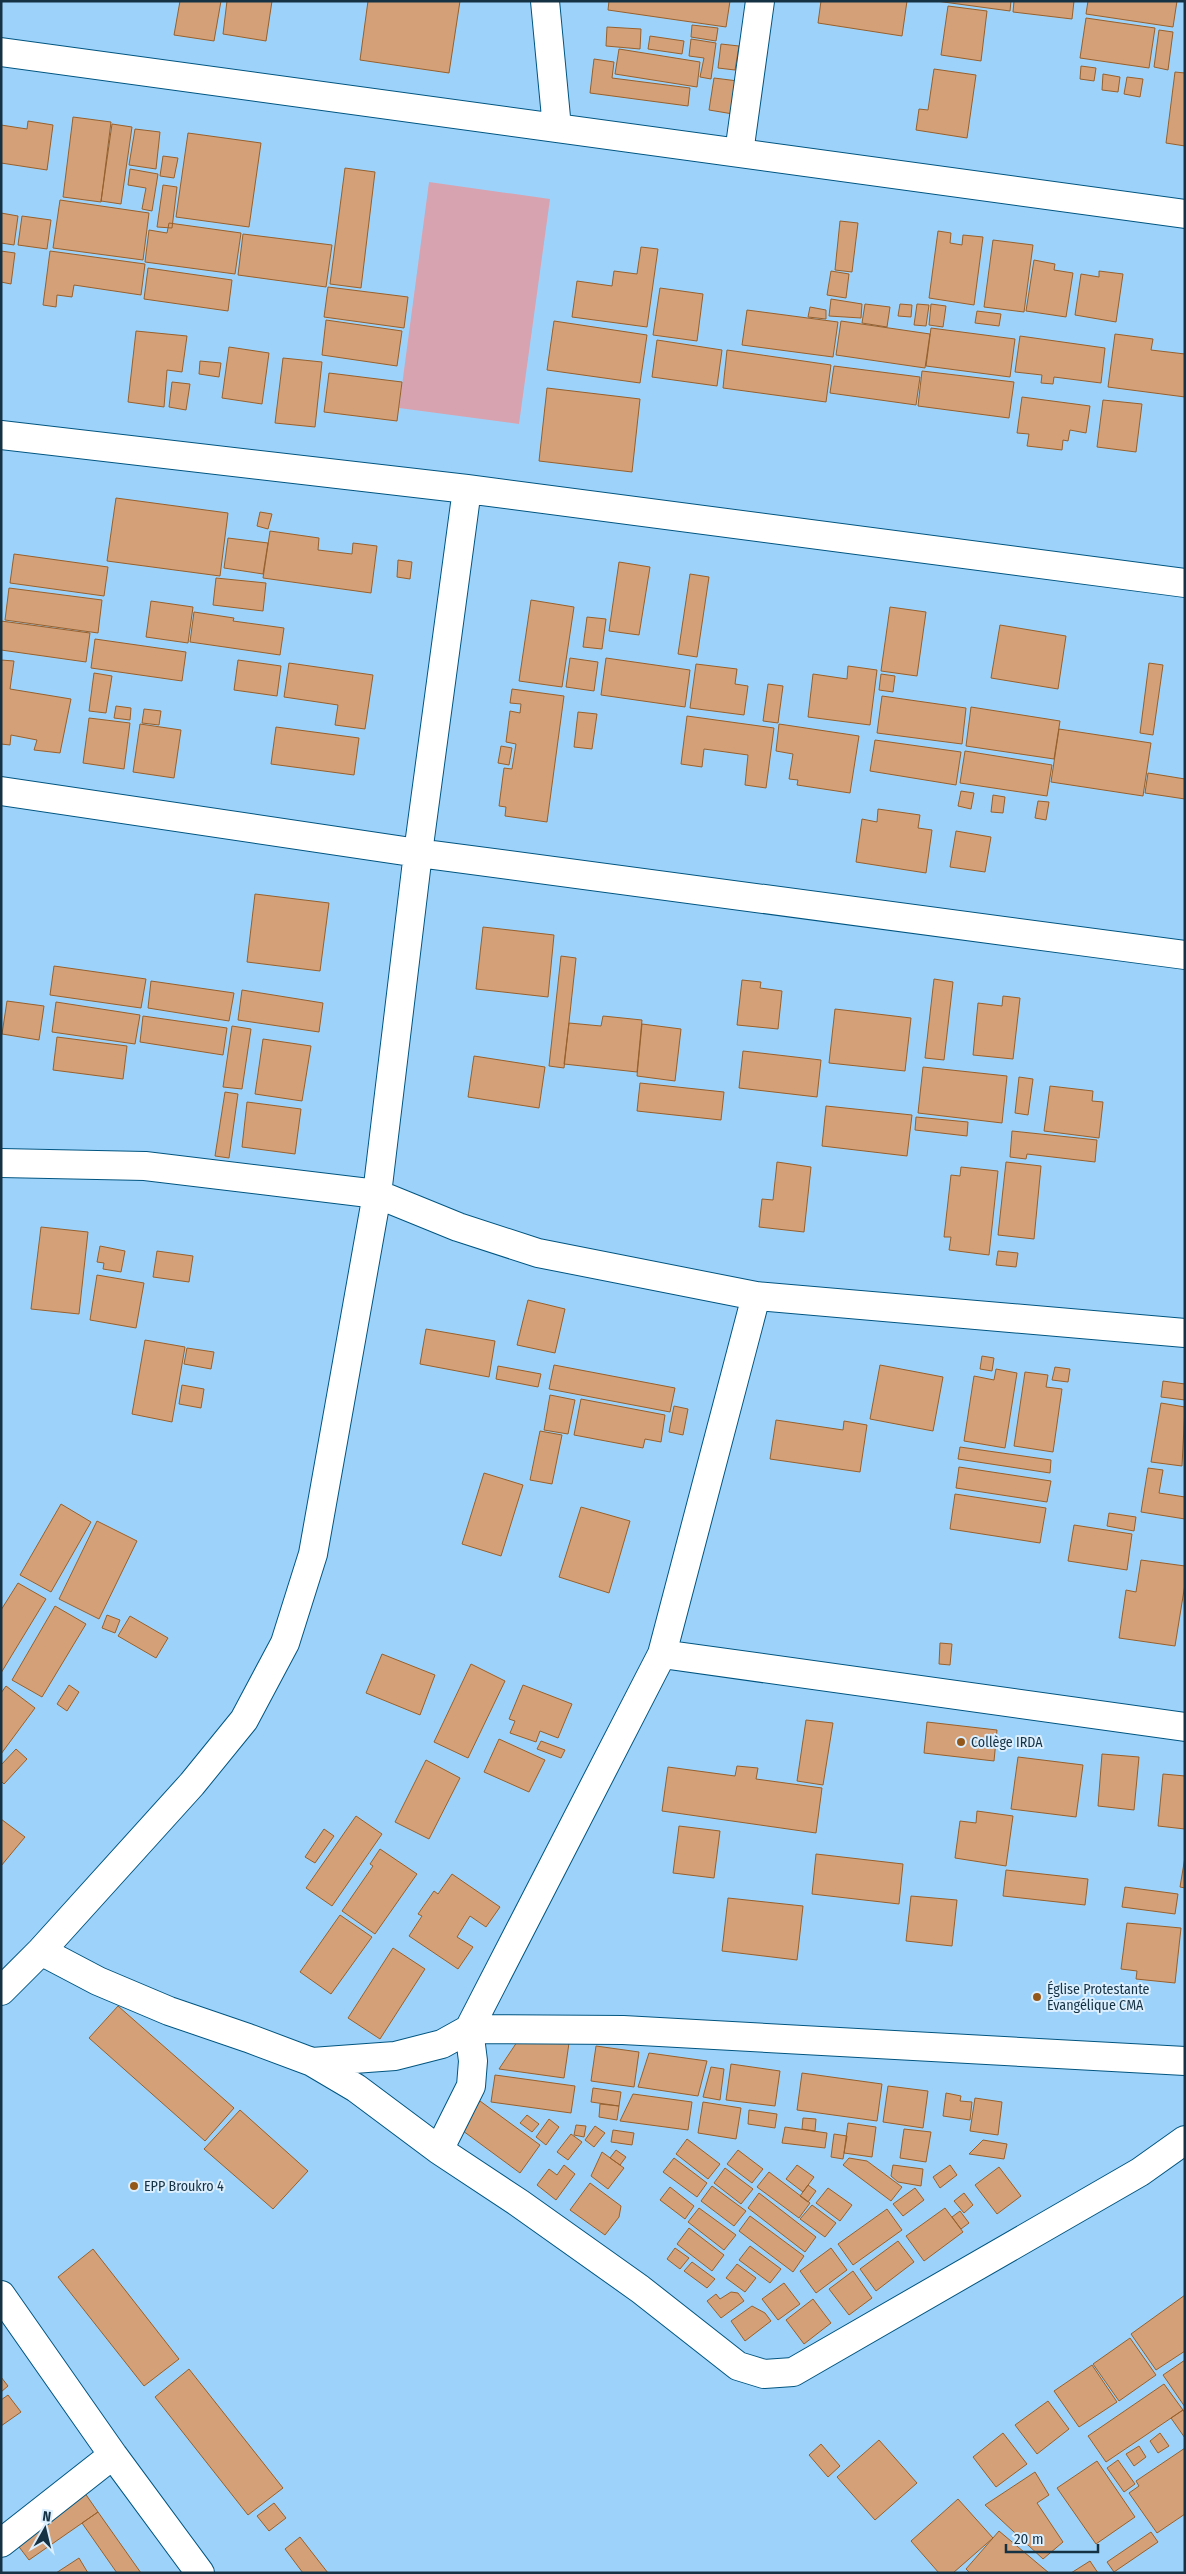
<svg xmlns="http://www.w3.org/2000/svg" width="1186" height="2574" viewBox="0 0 1186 2574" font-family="'Fira Sans Condensed',sans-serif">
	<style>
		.green { fill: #d7a3b1 }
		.building { fill: #d3a077; stroke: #98602c }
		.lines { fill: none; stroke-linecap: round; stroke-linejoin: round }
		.minor-casing { stroke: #015580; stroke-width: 30 }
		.minor { stroke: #fff; stroke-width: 28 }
		.poi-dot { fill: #94571a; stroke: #dbeffe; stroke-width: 2 }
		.labels { text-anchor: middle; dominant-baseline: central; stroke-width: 4; stroke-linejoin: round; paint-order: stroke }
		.poi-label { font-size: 14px; fill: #153245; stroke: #dbeffe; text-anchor: start }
	</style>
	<rect width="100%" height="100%" fill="#9dd3fa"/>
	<path class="green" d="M429,182L550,199L519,424L399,408Z"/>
	<path class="building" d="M180,1H221L214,41L174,35Z
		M227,1H272L266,41L223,34Z
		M368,1H460L449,73L360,60Z
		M609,1H730L726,27L608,10Z
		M821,1H907L902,36L818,23Z
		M936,1H1011L1010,11Z
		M1014,1H1074L1072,19L1013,12Z
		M1088,1H1177L1173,27L1086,14Z
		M948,6L987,11L981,61L941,55Z
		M1086,18L1155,28L1149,68L1080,58Z
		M692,25L718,28L716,41L691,37Z
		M607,27L641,29L640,49L606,46Z
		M1159,30L1173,32L1168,70L1154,67Z
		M650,36L684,41L682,54L648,49Z
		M691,39L716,43L711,79L700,77L704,58L689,56Z
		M721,44L739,46L735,70L718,68Z
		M619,49L700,62L697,87L615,74Z
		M594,59L614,62L612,78L690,88L688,106L590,93Z
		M1081,66L1096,68L1094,81L1080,79Z
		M934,69L976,75L967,138L916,130L919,109L928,110Z
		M1175,72L1185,73V146L1166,143Z
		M1103,74L1120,77L1118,92L1102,90Z
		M1127,77L1143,79L1140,97L1124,94Z
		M714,78L738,81L733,114L709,110Z
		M73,117L111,122L101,202L63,197Z
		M28,121L53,125L47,170L1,163V125L27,129Z
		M112,124L132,127L121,204L101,201Z
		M135,129L160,132L156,169L129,165Z
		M188,133L261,143L249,227L176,217Z
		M163,156L178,158L174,178L160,176Z
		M345,168L375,172L361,288L330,284Z
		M130,169L158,174L152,211L142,209L146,188L128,185Z
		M163,185L177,187L172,228L157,227Z
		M60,200L149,213L143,260L53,248Z
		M1,213L18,216L14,245L1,243Z
		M22,216L51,220L47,249L18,245Z
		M840,221L858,223L852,272L835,270Z
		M169,223L241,233L235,274L145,262L149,230L167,233Z
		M938,231L951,233L950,243L962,245L963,235L983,237L974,305L929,298Z
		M243,234L332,245L326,287L238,275Z
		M993,240L1033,245L1024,312L984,307Z
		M641,247L658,249L647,327L572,317L577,281L612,286L614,271L637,274Z
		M1,251L15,253L11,284L1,282Z
		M50,251L145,264L141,295L74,285L72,297L57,295L56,307L43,305Z
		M1034,260L1055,264L1054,270L1073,273L1066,317L1026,311Z
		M148,268L232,280L228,311L144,299Z
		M831,271L849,274L846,298L827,295Z
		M1099,271L1123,274L1116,322L1075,315L1081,274L1099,277Z
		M328,287L408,297L404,328L324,317Z
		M660,288L703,294L697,341L653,335Z
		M831,299L862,304L861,318L829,316Z
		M865,304L890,307L887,327L862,323Z
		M900,304L912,305L911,317L898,316Z
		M917,304L929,305L926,326L914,325Z
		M931,304L946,306L943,327L929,325Z
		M810,307L826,310V319L808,317Z
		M747,310L838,322L833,357L742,345Z
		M977,311L1001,314L999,326L975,323Z
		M326,320L402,331L397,366L322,355Z
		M554,321L647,335L640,383L547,370Z
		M841,321L930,334L925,368L836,355Z
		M931,328L1015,339L1010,377L926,366Z
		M136,331L187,336L182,372L167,370L164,407L128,402Z
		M1115,334L1153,339L1151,350L1185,354V397L1108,387Z
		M1020,336L1105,348L1101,383L1054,377L1053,384L1041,383L1042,375L1015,372Z
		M657,340L722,350L717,386L652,377Z
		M229,347L269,353L262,404L222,398Z
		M727,350L831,365L826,402L723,388Z
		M283,358L322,362L315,427L275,423Z
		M200,361L221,363L219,377L199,374Z
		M834,366L920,377L916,405L830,393Z
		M922,371L1014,382L1009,418L918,406Z
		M329,373L402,382L397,421L324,412Z
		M172,382L190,384L186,410L169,407Z
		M547,388L640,399L632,472L539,461Z
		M1022,397L1090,406L1086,433L1070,430L1068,441L1063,440L1062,450L1027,446L1029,434L1017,433Z
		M1103,400L1142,404L1136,452L1097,447Z
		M116,498L228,513L220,576L107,561Z
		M260,512L272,514L268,529L257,526Z
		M270,531L319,538L318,550L352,554L353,543L377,546L371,593L263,578Z
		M228,538L268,543L263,574L224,568Z
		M14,554L108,567L104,596L10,583Z
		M398,560L412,562L410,579L397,577Z
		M619,562L650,567L639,635L609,631Z
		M690,574L709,577L697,657L678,654Z
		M216,578L266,583L263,611L213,605Z
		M9,588L102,600L98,633L5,620Z
		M531,600L574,607L562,687L519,681Z
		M151,601L193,607L188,643L146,637Z
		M890,607L926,612L917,676L881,671Z
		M194,612L234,618L233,621L284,628L280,655L190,642Z
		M587,617L606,619L602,649L583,647Z
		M1,621L90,633L86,662L1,650Z
		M1000,625L1066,636L1058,689L991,678Z
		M95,639L186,652L182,681L91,668Z
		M570,658L598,662L594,691L566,687Z
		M606,658L690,670L685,707L601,695Z
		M1,660L14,661L10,689L71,699L60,753L34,750L37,740L11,735L10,745L1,744Z
		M238,660L281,666L277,696L234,690Z
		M289,663L373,675L365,729L335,725L338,705L284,697Z
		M1149,663L1163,665L1153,735L1140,733Z
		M696,664L737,669L735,684L748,686L744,715L690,708Z
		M848,666L877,670L870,725L808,717L813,674L847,679Z
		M94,673L112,676L106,713L89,711Z
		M881,674L895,676L893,692L879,690Z
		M768,684L783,686L778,723L763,721Z
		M512,689L564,696L547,822L505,816L506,807L499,806L504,768L512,769L516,744L506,742L510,711L520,713L521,704L510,703Z
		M882,696L966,708L962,744L877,733Z
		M116,706L131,708L130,720L114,718Z
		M971,707L1060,721L1054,759L966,746Z
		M144,709L161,711L159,725L142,723Z
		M578,712L597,714L592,749L574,747Z
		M687,716L774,728L766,788L745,785L748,755L704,749L702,767L681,764Z
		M89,718L130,723L124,769L83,763Z
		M140,724L181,730L174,778L133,772Z
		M779,724L859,736L850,793L797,785L798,780L789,779L793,754L776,751Z
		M276,727L359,738L354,775L271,764Z
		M1059,729L1151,743L1143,796L1051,782Z
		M875,740L961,752L956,785L870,771Z
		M501,746L512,748L509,765L498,763Z
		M965,751L1052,765L1047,796L960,783Z
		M1148,773L1185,779V799L1145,793Z
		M961,791L974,793L971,809L958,806Z
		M993,795L1005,797L1003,813L991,812Z
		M1038,801L1049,802L1046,820L1035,818Z
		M878,809L920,815L918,828L932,830L926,873L856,862L862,819L877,822Z
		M956,831L991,837L985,872L950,867Z
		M255,894L329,903L320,971L247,962Z
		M483,927L554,935L548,997L476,989Z
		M561,956L576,958L564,1068L549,1066Z
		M54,966L146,979L141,1008L50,995Z
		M934,979L953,982L944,1060L925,1058Z
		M742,980L761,982L760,988L782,991L778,1029L737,1025Z
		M151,981L234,993L229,1021L148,1008Z
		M242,990L323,1003L319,1032L238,1020Z
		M1003,996L1020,998L1013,1059L973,1055L978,1003L1002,1006Z
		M7,1001L44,1006L39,1040L2,1034Z
		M56,1002L140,1015L135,1044L52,1032Z
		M835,1009L911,1018L905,1071L829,1063Z
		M143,1016L227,1028L223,1055L140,1042Z
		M603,1016L642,1020L637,1072L564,1064L569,1023L601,1026Z
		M642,1024L681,1029L675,1081L637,1076Z
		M232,1026L251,1029L242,1089L223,1087Z
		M57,1037L127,1046L123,1079L53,1070Z
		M263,1039L311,1046L302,1101L255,1094Z
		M743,1051L821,1060L817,1097L739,1088Z
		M474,1056L545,1067L539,1108L468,1097Z
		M923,1067L1007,1076L1002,1123L918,1113Z
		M1019,1077L1033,1079L1028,1115L1015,1113Z
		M640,1083L724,1092L721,1120L637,1111Z
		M1050,1086L1093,1091L1092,1101L1103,1102L1099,1138L1044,1131Z
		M225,1092L238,1094L229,1158L215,1156Z
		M247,1102L301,1109L295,1154L242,1147Z
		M826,1106L912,1115L907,1156L822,1146Z
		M916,1117L968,1122L967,1136L915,1130Z
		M1012,1131L1097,1140L1095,1162L1027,1154L1026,1159L1010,1157Z
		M777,1162L811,1167L804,1232L759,1227L762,1199L773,1200Z
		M1006,1162L1041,1166L1034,1239L998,1235Z
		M961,1167L998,1171L989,1255L949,1250L951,1237H944L951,1175L960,1176Z
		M41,1227L88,1232L79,1314L31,1309Z
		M100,1246L125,1251L121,1272L103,1269L104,1263L97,1262Z
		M157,1251L193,1256L189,1282L153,1277Z
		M998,1251L1018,1253L1016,1267L996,1265Z
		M97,1275L144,1283L136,1328L90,1320Z
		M528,1300L565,1309L555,1353L517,1345Z
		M426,1329L495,1341L489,1377L420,1364Z
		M145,1340L185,1347L172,1422L132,1414Z
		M187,1348L214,1352L211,1369L184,1364Z
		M982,1356L994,1358L992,1371L980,1369Z
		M554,1365L675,1388L670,1412L549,1389Z
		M880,1365L943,1377L933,1431L870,1419Z
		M498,1366L541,1374L538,1387L496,1379Z
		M1055,1367L1070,1369L1068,1382L1052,1380Z
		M996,1369L1017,1373L1005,1448L964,1441L974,1376L994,1380Z
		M1025,1372L1048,1375L1046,1387L1062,1389L1053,1452L1014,1446Z
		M1163,1381L1185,1384V1400L1161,1397Z
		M182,1385L204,1389L201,1408L179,1404Z
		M550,1395L575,1400L568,1434L544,1430Z
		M581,1399L665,1415L661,1442L645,1439L643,1448L574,1435Z
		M1161,1403L1185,1407L1182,1466L1151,1462Z
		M674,1406L688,1409L683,1435L669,1432Z
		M776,1420L843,1430L844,1421L867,1425L860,1472L770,1459Z
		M540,1431L562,1435L552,1484L530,1480Z
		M960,1447L1051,1460L1050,1473L958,1459Z
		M959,1467L1051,1481L1047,1502L956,1488Z
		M1148,1468L1163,1470L1159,1493L1185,1497V1519L1141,1512Z
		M484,1473L523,1485L501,1556L462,1544Z
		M955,1494L1046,1508L1040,1543L950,1529Z
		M61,1504L91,1522L51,1592L20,1575Z
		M581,1507L630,1521L609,1593L559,1577Z
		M1109,1513L1136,1517L1134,1531L1107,1526Z
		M97,1521L137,1541L99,1619L59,1599Z
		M1074,1525L1132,1534L1127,1570L1068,1561Z
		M1141,1560L1185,1566V1584L1175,1646L1119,1638L1126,1590L1136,1592Z
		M18,1583L46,1599L1,1673V1610Z
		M55,1606L86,1624L42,1697L12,1680Z
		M107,1615L120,1620L115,1633L102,1628Z
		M130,1616L168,1638L156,1658L118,1636Z
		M940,1643L952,1644L950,1665L939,1664Z
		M382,1654L435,1675L420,1715L366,1693Z
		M471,1664L505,1681L468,1758L434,1742Z
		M69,1685L79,1692L67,1711L57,1704Z
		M523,1685L572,1704L558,1738L540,1731L536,1742L510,1733L515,1721L509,1719Z
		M6,1686L35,1708L1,1754V1693Z
		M806,1720L833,1723L823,1785L797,1781Z
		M927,1722L997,1730L994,1761L924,1753Z
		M499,1739L545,1760L529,1792L484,1772Z
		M541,1741L565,1750L561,1758L537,1749Z
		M16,1749L27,1759L4,1784L1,1781V1765Z
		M1102,1754L1139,1757L1134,1810L1098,1806Z
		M1018,1757L1083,1765L1076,1817L1011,1809Z
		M426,1760L460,1778L429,1839L395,1822Z
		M737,1766L758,1768L756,1779L822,1788L816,1833L662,1811L668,1767L735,1776Z
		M1163,1774L1185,1776V1829L1158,1826Z
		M977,1811L1013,1816L1006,1866L955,1858L960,1821L976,1823Z
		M356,1816L382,1834L332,1906L306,1888Z
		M1,1819L25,1837L1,1866Z
		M679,1826L720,1831L714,1878L673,1873Z
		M324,1829L334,1836L315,1863L305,1857Z
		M380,1849L417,1874L375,1934L342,1911L373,1866L370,1864Z
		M816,1854L903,1864L899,1904L812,1894Z
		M1185,1857V1888L1180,1887Z
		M1006,1870L1088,1879L1085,1905L1003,1896Z
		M452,1874L500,1907L486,1927L470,1916L457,1937L473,1947L458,1969L409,1936L422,1916L418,1914L434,1891L438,1894Z
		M1125,1887L1178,1894L1175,1914L1122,1907Z
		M911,1896L957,1900L952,1946L906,1941Z
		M728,1898L803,1906L797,1960L722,1951Z
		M340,1915L372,1937L331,1994L300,1972Z
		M1127,1923L1181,1928L1175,1983L1136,1979L1137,1971L1121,1969Z
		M393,1948L425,1969L380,2039L348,2018Z
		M118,2006L234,2108L205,2141L89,2038Z
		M521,2036L569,2043L564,2078L499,2069Z
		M596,2046L639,2052L634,2087L591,2081Z
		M649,2053L707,2061L698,2096L638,2087Z
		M731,2064L780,2071L775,2106L726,2100Z
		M711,2067L724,2069L720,2100L703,2097Z
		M802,2073L882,2084L877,2121L797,2110Z
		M495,2075L575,2086L571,2113L491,2102Z
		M888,2086L928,2091L923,2128L883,2122Z
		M593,2088L621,2092L619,2106L591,2102Z
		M946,2093L961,2096L960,2101L972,2102L970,2120L943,2116Z
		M633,2094L692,2102L688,2130L620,2121Z
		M975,2098L1002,2102L998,2135L970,2131Z
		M480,2101L540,2145L520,2173L459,2128Z
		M703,2102L741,2108L736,2139L698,2133Z
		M600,2104L619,2106L617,2120L599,2117Z
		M240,2110L308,2171L273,2209L204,2149Z
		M749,2110L777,2114L775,2128L748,2124Z
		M527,2115L539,2124L532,2132L520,2123Z
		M803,2118L816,2119L815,2131L802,2129Z
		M549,2119L559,2127L546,2145L536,2137Z
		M848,2123L876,2127L872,2157L844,2153Z
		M576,2125L586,2126L584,2137L574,2135Z
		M595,2126L605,2133L594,2147L585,2140Z
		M785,2127L827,2133L825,2148L782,2143Z
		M904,2129L931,2132L926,2162L900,2158Z
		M613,2130L634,2133L632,2145L611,2142Z
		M571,2134L582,2142L568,2160L557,2152Z
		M834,2134L847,2136L843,2159L831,2157Z
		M687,2139L720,2164L708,2179L676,2154Z
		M983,2140L1007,2144L1004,2159L969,2154Z
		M616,2150L626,2157L620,2165L610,2158Z
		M738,2150L763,2169L752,2183L727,2164Z
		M602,2152L624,2168L608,2189L591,2176Z
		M674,2158L707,2183L697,2197L663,2172Z
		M849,2158L867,2161L902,2187L891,2201L843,2165Z
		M564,2165L575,2174L556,2200L537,2185L549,2169L557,2175Z
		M797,2165L814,2177L803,2192L786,2179Z
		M893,2165L923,2169L921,2186L898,2182L891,2176Z
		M950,2165L957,2175L940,2188L933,2177Z
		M999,2167L1021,2196L997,2214L975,2185Z
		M725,2168L753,2189L741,2204L714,2183Z
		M769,2172L810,2203L799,2218L757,2187Z
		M590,2183L621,2206L619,2217L605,2235L570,2210Z
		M808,2185L816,2191L808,2202L800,2196Z
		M712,2186L746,2211L734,2226L701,2201Z
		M670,2187L694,2206L685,2219L660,2200Z
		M828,2188L852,2205L840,2221L816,2203Z
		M915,2188L924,2200L903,2216L893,2204Z
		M759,2193L816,2237L805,2252L748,2208Z
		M964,2193L973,2205L964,2213L954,2201Z
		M812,2205L836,2223L825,2237L800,2219Z
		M699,2208L736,2235L724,2250L688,2222Z
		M945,2208L963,2232L924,2261L906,2236Z
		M887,2209L902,2230L853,2265L838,2244Z
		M960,2211L969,2223L961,2229L952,2217Z
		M750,2216L804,2256L793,2272L739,2231Z
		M689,2228L724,2255L712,2271L677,2244Z
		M898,2241L914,2262L876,2291L860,2269Z
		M750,2246L781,2269L770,2283L739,2260Z
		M675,2248L689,2258L680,2269L667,2259Z
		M831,2248L847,2270L816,2293L800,2271Z
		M93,2249L179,2359L144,2386L58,2277Z
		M692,2262L715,2279L707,2288L684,2271Z
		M737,2264L756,2278L745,2292L726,2278Z
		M853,2271L872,2298L849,2315L829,2289Z
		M784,2283L800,2304L778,2320L762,2299Z
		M731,2292L738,2293L744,2301L721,2318L707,2301L716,2294L720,2299Z
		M1185,2295V2351L1156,2370L1131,2334Z
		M813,2299L831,2323L804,2344L786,2320Z
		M752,2306L765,2313L771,2321L745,2341L731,2321Z
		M1130,2338L1156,2375L1119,2401L1093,2364Z
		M1185,2360V2407L1163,2375Z
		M1092,2365L1117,2402L1079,2427L1054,2391Z
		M189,2369L283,2488L248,2515L155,2397Z
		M1,2377L8,2386L1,2392Z
		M1164,2384L1183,2410L1106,2462L1088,2436Z
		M8,2395L21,2412L1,2426V2400Z
		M1048,2401L1069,2429L1037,2454L1015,2425Z
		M1183,2410L1185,2413V2438L1171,2418Z
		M1003,2433L1027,2464L996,2487L973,2457Z
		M1160,2433L1169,2446L1158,2453L1150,2441Z
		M879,2440L917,2483L875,2520L837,2477Z
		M821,2444L840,2466L828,2477L809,2455Z
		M1139,2446L1146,2457L1134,2466L1126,2454Z
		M1185,2448V2514L1157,2533L1129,2493L1139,2486L1136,2481Z
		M1118,2460L1135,2484L1124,2492L1107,2468Z
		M1097,2461L1135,2517L1096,2544L1057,2488Z
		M1035,2472L1049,2495L1037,2503L1063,2542L1043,2559L985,2505Z
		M80,2486L98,2512L29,2560L10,2535Z
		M958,2499L993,2538L953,2573H939L911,2541Z
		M274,2503L286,2518L269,2531L257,2516Z
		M98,2512L141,2573H117L82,2523Z
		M999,2531L1049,2573H970L966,2569Z
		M1151,2532L1158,2542L1114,2572L1107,2562Z
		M300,2537L328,2573H303L285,2549Z
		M79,2558L88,2573H56Z
		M1090,2561L1098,2573H1071Z"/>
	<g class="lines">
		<g class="minor-casing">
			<path id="minor" d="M545,1L557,128
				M1,52L1185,214
				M739,153L760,1
				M1,435L467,489L1185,583
				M1,791L418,853L1185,955
				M1,1163L145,1166L377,1194L458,1227L538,1253L756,1296L1185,1333
				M662,1654L1185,1727
				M41,1951L98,1981L169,2011L248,2038L312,2062L356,2088L439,2150L519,2203L640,2289L738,2366L764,2374L793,2372L1140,2172L1185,2140
				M1,1991L41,1951L192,1784L244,1720L285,1643L313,1554L377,1194L418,853L467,489
				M312,2062L395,2056L442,2044L469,2029L623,2030L1185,2061
				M439,2150L471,2086L473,2061L469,2029L662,1654L756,1296
				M1,2295L113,2455L200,2573
				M1,2543L113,2455"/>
		</g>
		<use href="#minor" class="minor"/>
	</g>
	<g class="poi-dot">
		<circle cx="961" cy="1742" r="5"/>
		<circle cx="1037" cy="1997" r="5"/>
		<circle cx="134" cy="2186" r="5"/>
	</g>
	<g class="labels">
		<g class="poi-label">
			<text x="971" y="1742">Collège IRDA</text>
			<text x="1047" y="1989">Église Protestante<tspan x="1047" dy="16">Évangélique CMA</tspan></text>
			<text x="144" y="2186">EPP Broukro 4</text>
		</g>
	</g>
	<rect width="1186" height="2574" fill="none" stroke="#153245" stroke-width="5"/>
	<g transform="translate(45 2529) rotate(8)" stroke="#dbeffe" stroke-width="4" paint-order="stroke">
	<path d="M0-4L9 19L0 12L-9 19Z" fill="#153245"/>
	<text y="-8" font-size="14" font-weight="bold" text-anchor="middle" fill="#153245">N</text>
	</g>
	<path d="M1006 2544v8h92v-8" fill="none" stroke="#153245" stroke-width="2.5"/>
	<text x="1014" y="2544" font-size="15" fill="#153245" stroke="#dbeffe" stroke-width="4" paint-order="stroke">20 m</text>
</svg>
